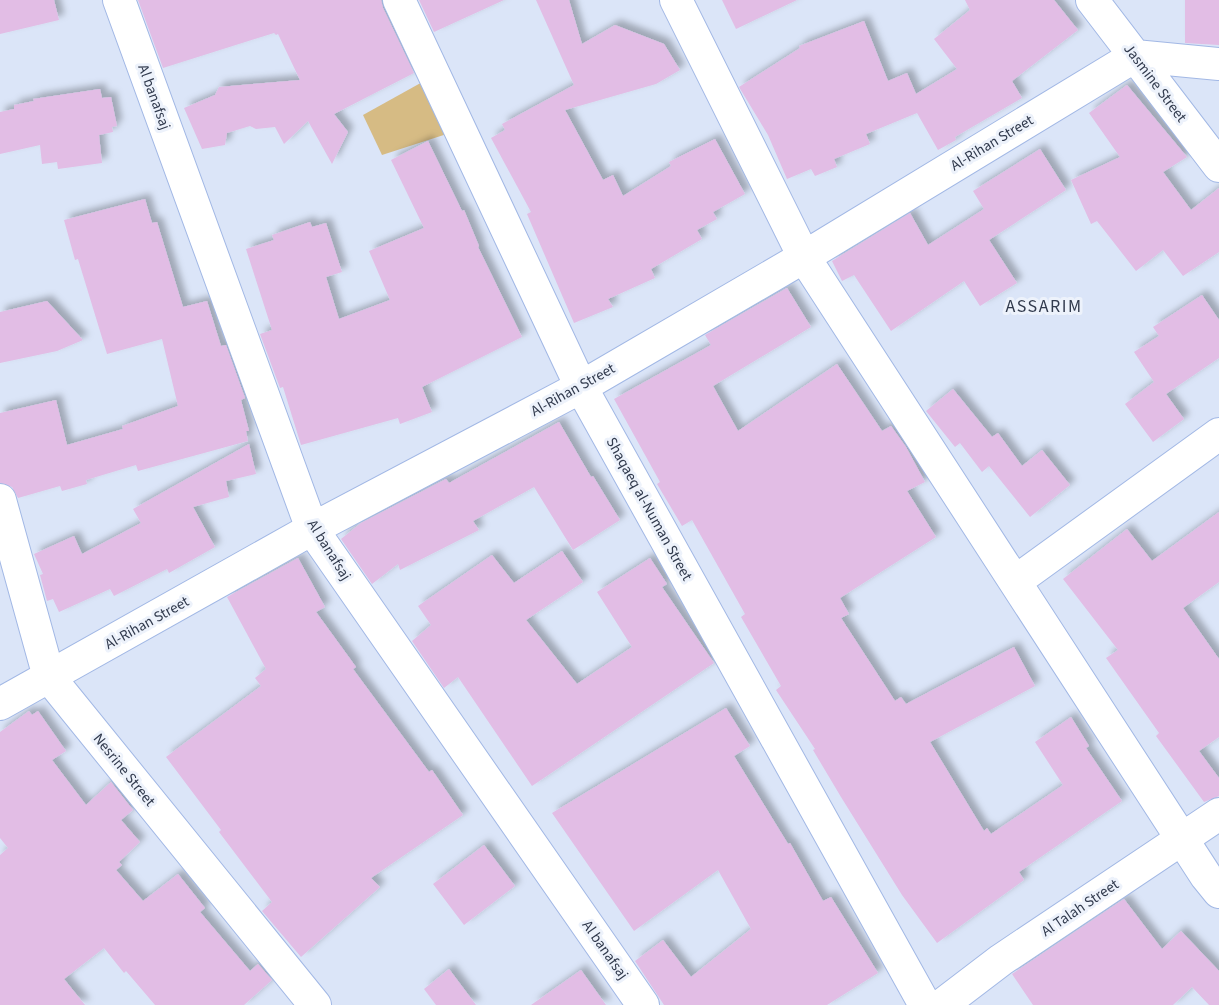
<svg xmlns="http://www.w3.org/2000/svg" width="1219" height="1005" viewBox="0 0 1219 1005" font-family="'Source Sans 3',sans-serif">
	<style>
		.green { fill: #d6bb84 }
		.building { fill: #e2bde5; filter: url(#shadow) }
		.lines { fill: none; stroke-linecap: round; stroke-linejoin: round }
		.minor-casing { stroke: #a2b8e5; stroke-width: 34 }
		.minor { stroke: #fff; stroke-width: 32 }
		.labels { text-anchor: middle; dominant-baseline: central; stroke-width: 6; stroke-linejoin: round; paint-order: stroke }
		.street-label { font-size: 15px; fill: #313a4d; stroke: #edf2fb }
		.quarter-label { font-size: 18px; letter-spacing: 1.5px; fill: #313a4d; stroke: #edf2fb }
	</style>
	<defs>
		<filter id="shadow"><feDropShadow dx="5.5" dy="-5.5" stdDeviation="3" flood-color="#0004"/></filter>
	</defs>
	<rect width="100%" height="100%" fill="#dbe5f8"/>
	<path class="green" d="M426,80L453,132L382,155L363,115Z"/>
	<path class="building" d="M0,0H54L59,20L0,34Z
		M138,0H381L383,8L414,73L334,114L348,132L332,164L308,121L284,144L275,127L256,129L250,126L227,133L225,145L202,149L184,108L215,95L219,87L300,80L278,34L276,35L274,33L163,68Z
		M419,0H504L434,32Z
		M536,0H569L582,44L615,25L664,44L680,70L656,84L565,110L603,180L613,175L623,196L671,166L669,162L715,139L745,194L713,212L717,219L697,230L702,239L651,269L655,278L608,299L613,307L574,323L527,214L531,212L491,138L505,130L502,124L574,85Z
		M722,0H797L736,29Z
		M965,0H1054L1078,30L1012,81L1022,98L955,137L956,140L938,150L917,113L866,134L870,144L834,159L837,167L815,176L811,169L787,179L768,135L739,87L800,48L799,46L864,21L888,81L907,73L916,94L957,69L934,39L970,10Z
		M1185,0H1219V45L1185,43Z
		M1127,85L1187,157L1163,172L1191,210L1219,188V252L1183,276L1163,250L1136,271L1097,221L1091,224L1071,180L1120,157L1089,113Z
		M100,89L102,98L111,97L117,126L112,127L113,132L99,135L102,163L58,169L57,162L42,164L40,145L0,154V112L14,109V105L34,101L33,99Z
		M428,141L462,211L464,210L479,246L478,247L522,337L422,387L432,412L400,424L398,418L301,445L283,387L280,388L260,334L272,330L246,249L274,240L272,235L310,222L312,227L326,223L342,272L326,277L339,319L390,300L369,251L424,228L391,160Z
		M1040,149L1066,190L989,240L1017,283L980,306L964,281L891,331L854,275L842,281L832,261L910,213L928,245L984,209L973,191Z
		M145,199L152,223L157,222L183,307L207,301L221,346L226,345L245,398L241,400L249,431H246L248,441L138,471L136,465L86,480L87,484L62,491L60,486L18,498L12,487L0,483V413L56,400L67,445L123,429L122,426L178,406L162,339L107,354L78,259L75,260L64,220Z
		M787,288L811,327L713,386L738,431L837,364L882,431L891,426L906,447L925,482L907,491L936,537L840,598L849,614L841,618L895,701L901,697L906,704L1014,647L1035,686L930,742L984,831L987,828L991,834L1063,785L1035,742L1071,717L1089,746L1086,748L1122,801L1019,872L1024,880L937,943L902,895L841,797L813,750L815,749L776,690L781,686L741,617L745,614L692,520L682,526L657,484L660,482L614,399L711,345L705,335Z
		M1202,295L1219,320V358L1166,394L1184,419L1153,442L1125,404L1154,382L1134,352L1159,336L1153,327Z
		M47,301L83,340L57,351L0,363V312Z
		M953,389L992,437L998,433L1022,466L1042,450L1070,485L1030,517L989,466L982,472L960,443L955,447L926,411Z
		M559,422L591,477L593,476L620,520L573,550L534,487L473,521L479,530L400,570L398,564L372,584L341,539L361,523L446,479L449,483Z
		M249,444L256,474L226,481L229,497L193,507L215,547L169,573L167,569L114,596L110,589L59,612L53,599L47,601L40,575L43,574L34,554L74,536L82,554L141,523L133,509Z
		M1219,512V582L1183,608L1219,659V737L1199,751L1219,778V796L1204,802L1156,736L1159,733L1106,658L1118,650L1063,579L1127,529L1152,561Z
		M562,551L583,582L526,620L577,684L632,647L597,592L650,558L667,584L662,587L714,663L532,786L458,677L444,688L412,641L431,625L418,606L492,555L514,583Z
		M298,558L325,607L316,612L356,667L353,669L429,772L432,770L463,815L371,878L380,887L301,957L262,911L272,902L219,832L221,830L166,757L261,686L255,678L266,669L227,597Z
		M726,708L750,746L734,756L788,844L790,843L823,901L831,897L878,973L827,1005H664L635,961L663,940L691,977L751,929L718,870L634,931L552,813Z
		M29,711L32,715L38,711L66,751L52,760L86,805L111,782L133,810L121,820L140,842L119,862L122,865L116,870L143,901L178,874L205,908L200,912L250,971L258,964L272,980L244,1005H155L126,971L124,973L104,948L64,979L85,1005H0V855L8,848L0,838V732Z
		M484,845L515,886L464,925L433,884Z
		M1124,899L1162,949L1181,931L1219,971V1005H1209L1192,987L1173,1005H1033L1012,974Z
		M449,969L476,1005H436L424,989Z
		M581,970L606,1005H531Z"/>
	<g class="lines">
		<g class="minor-casing">
			<path id="minor" d="M119,0L312,529L643,1005
				M399,0L581,387L925,1005
				M676,0L804,257L1206,876L1219,892
				M1092,0L1219,166
				M0,500L49,677L315,1005
				M1016,581L1219,434
				M0,704L312,529L581,387L804,257L1135,56L1219,64
				M942,1005L1001,960L1219,814"/>
		</g>
		<use href="#minor" class="minor"/>
	</g>
	<g class="labels">
		<g class="street-label">
			<text transform="translate(1155 83) rotate(53)">Jasmine Street</text>
			<text transform="translate(154 97) rotate(70)">Al banafsaj</text>
			<text transform="translate(992 143) rotate(-31)">Al-Rihan Street</text>
			<text transform="translate(573 390) rotate(-29)">Al-Rihan Street</text>
			<text transform="translate(649 509) rotate(61)">Shaqaeq al-Numan Street</text>
			<text transform="translate(329 550) rotate(58)">Al banafsaj</text>
			<text transform="translate(147 623) rotate(-29)">Al-Rihan Street</text>
			<text transform="translate(124 770) rotate(51)">Nesrine Street</text>
			<text transform="translate(1080 908) rotate(-34)">Al Talah Street</text>
			<text transform="translate(605 950) rotate(55)">Al banafsaj</text>
		</g>
		<g class="quarter-label">
			<text x="1044" y="306">ASSARIM</text>
		</g>
	</g>
</svg>
